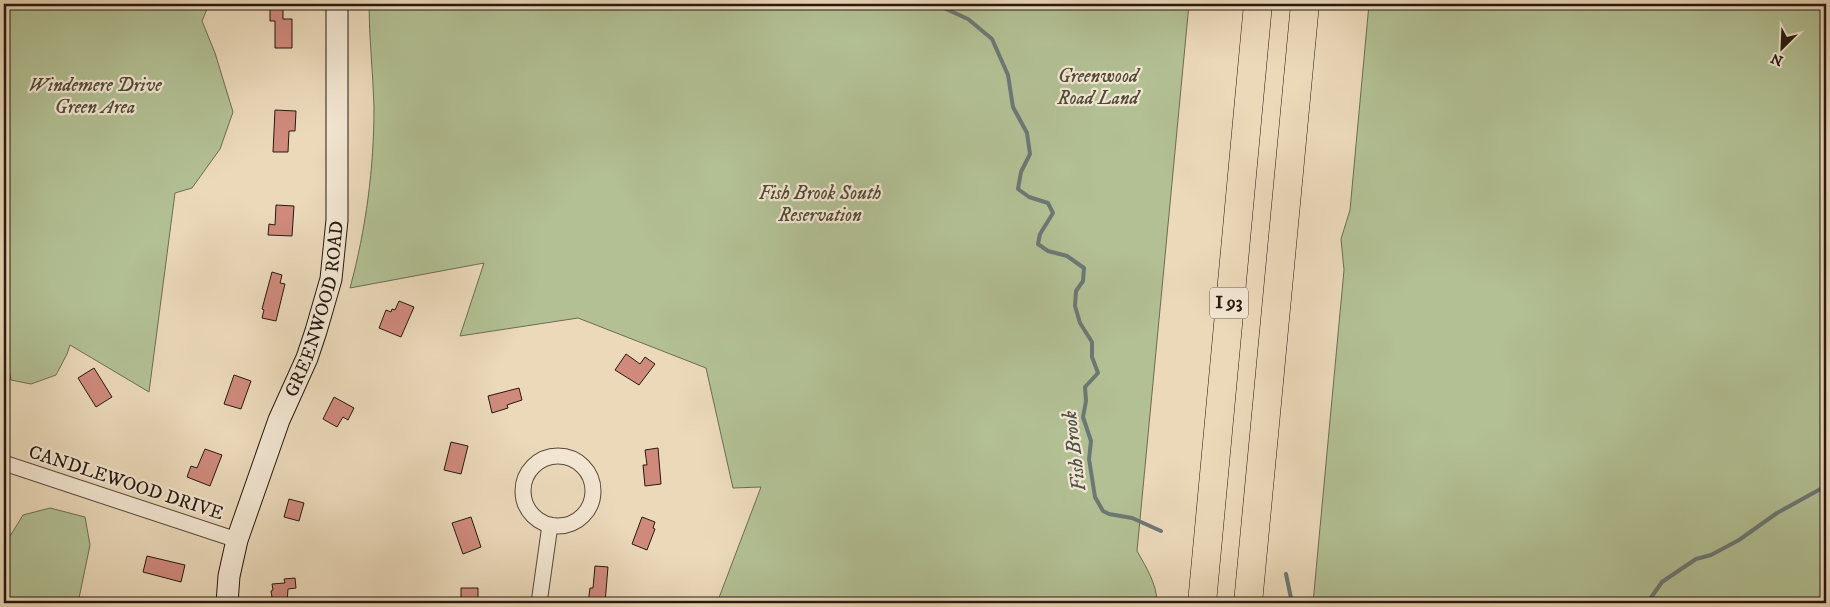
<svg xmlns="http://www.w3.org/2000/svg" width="1830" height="607" viewBox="0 0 1830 607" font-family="'IM FELL DW Pica',serif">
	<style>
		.green { fill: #b2c094; stroke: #6c6c52 }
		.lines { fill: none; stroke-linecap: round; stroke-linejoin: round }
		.stream { stroke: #6c7875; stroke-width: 4 }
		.building { fill: #cf8a7c; stroke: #26190f }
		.street-casing { stroke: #57493a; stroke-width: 17 }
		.secondary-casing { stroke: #26190f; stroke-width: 23 }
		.highway-casing { stroke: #26190f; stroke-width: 29 }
		.path { stroke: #26190f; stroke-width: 2.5; stroke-dasharray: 4 2.5; stroke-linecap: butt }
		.street { stroke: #f2e6d2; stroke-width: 15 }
		.secondary { stroke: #f2e6d2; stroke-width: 21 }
		.highway { stroke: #ebd9ba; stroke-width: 28 }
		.labels { text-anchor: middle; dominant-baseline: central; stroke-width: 4.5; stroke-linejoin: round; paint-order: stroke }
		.shield { fill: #f2e6d2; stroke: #63564a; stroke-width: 1 }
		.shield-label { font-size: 18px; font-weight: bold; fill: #26190f }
		.park-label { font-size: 19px; font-style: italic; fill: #504b37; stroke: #f2e6d2 }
		.street-label { font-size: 19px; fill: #26190f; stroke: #f2e6d2 }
		.water-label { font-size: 20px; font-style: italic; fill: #4f514a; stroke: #f2e6d2 }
	</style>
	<rect width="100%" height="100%" fill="#ebd9ba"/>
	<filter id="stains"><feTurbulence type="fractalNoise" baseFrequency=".004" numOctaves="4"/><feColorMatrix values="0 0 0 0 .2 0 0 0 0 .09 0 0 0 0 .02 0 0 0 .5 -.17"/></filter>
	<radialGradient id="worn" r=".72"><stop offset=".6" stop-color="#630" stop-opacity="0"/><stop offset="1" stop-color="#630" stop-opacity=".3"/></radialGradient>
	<path class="green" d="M4,4H209L202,21L215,53L233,112L220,149L192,188L175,193L149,392L70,345L67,354L56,375L31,384L11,380L8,363L4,354Z
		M369,4H1189L1137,551C1146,567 1157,584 1157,603H717L761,487L733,488L706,368L578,318L460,336L484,263L350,288C366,229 374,168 374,107C373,72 369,38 369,4Z
		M1369,4H1826V603H1313L1344,270L1341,239L1350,210Z
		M50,508L85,517L90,545L78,603H4V546L23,515Z"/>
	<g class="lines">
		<path class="stream" d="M944,4L946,9L968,19L992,39L1008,75L1013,107L1027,133L1030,154L1021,172L1018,189L1029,197L1048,203L1053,213L1040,234L1038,244L1048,251L1067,256L1084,268L1083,281L1076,291L1075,306L1080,323L1092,342V357L1098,373L1085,387L1086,401L1083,417L1091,441L1089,459L1095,497L1103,511L1109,514L1132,518L1161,531
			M1286,574L1292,603
			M1643,603L1650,599L1662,582L1696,559L1711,555L1739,540L1777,513L1826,486"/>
	</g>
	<path class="building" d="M270,9H283V19H292V48H275V21H270Z
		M275,110L296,111L295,131H289L288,152H273Z
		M276,205L294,206L292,236L268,235L269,224L275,225Z
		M272,272L282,275L280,283L285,284L276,321L262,318L264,310L262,309Z
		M399,301L414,307L401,337L379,328L386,310L391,312L392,309L395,310Z
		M626,354L640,364L645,357L655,364L639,385L615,370Z
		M94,368L112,397L96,407L78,378Z
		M234,375L251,381L241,409L224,404Z
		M519,388L522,400L507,405L508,408L492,413L488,396Z
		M334,397L354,408L348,420L343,417L337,427L323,419Z
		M451,442L468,446L461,474L444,470Z
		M658,448L661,484L645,486L643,465H647L645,450Z
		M205,449L222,455L210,486L187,477L191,466L197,468Z
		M289,499L304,503L299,521L284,517Z
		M471,517L481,547L463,554L452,523Z
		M642,517L655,522L653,528L655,529L647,550L632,544Z
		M147,556L185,565L181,582L143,572Z
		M595,566L608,567L605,603H588L590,588H593Z
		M295,578L296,588L288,589L287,603H273L271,591L273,590L272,584L285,583L284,579Z
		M461,588H478V603H461Z"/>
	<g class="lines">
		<g class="street-casing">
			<path id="street" d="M523 491a35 35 0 1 1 70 0a35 35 0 1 1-70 0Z
				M4,463L237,540
				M539,603L550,525"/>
		</g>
		<g class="secondary-casing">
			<g id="secondary">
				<path id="s1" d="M227,603L229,576L237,540L279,420L307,358L316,331L331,279L337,220V4"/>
			</g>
		</g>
		<g class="highway-casing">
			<path id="highway" d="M1202,603L1258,4
				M1248,603L1305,4"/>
		</g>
		<path class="path" d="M1826,296L1825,313L1826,327"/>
		<use href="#street" class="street"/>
		<use href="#secondary" class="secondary"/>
		<use href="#highway" class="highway"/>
	</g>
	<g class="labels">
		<rect class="shield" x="1210" y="287.5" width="38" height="31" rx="4"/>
		<g class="shield-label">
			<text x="1229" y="303">I 93</text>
		</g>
		<g class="park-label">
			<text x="1098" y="76">Greenwood<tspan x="1098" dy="22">Road Land</tspan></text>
			<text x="95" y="85">Windemere Drive<tspan x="95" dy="22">Green Area</tspan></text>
			<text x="820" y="193">Fish Brook South<tspan x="820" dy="22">Reservation</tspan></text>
		</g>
		<g class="street-label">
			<text stroke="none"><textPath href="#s1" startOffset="309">GREENWOOD ROAD</textPath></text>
			<text transform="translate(126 483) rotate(18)">CANDLEWOOD DRIVE</text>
		</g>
		<g class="water-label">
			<text transform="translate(1075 451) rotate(-97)">Fish Brook</text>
		</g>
	</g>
	<rect width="1830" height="607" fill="none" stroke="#ebd9ba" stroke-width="20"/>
	<rect x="5" y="5" width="1820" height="597" fill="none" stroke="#26190f" stroke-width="2.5"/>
	<rect x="10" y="10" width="1810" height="587" fill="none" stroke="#26190f"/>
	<g transform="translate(1782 48) rotate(204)" stroke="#f2e6d2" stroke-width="4" paint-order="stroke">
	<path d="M0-4L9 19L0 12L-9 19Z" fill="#26190f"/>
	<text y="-8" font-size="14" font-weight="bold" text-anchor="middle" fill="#26190f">N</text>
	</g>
	<rect width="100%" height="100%" filter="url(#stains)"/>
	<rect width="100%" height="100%" fill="url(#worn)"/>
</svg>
